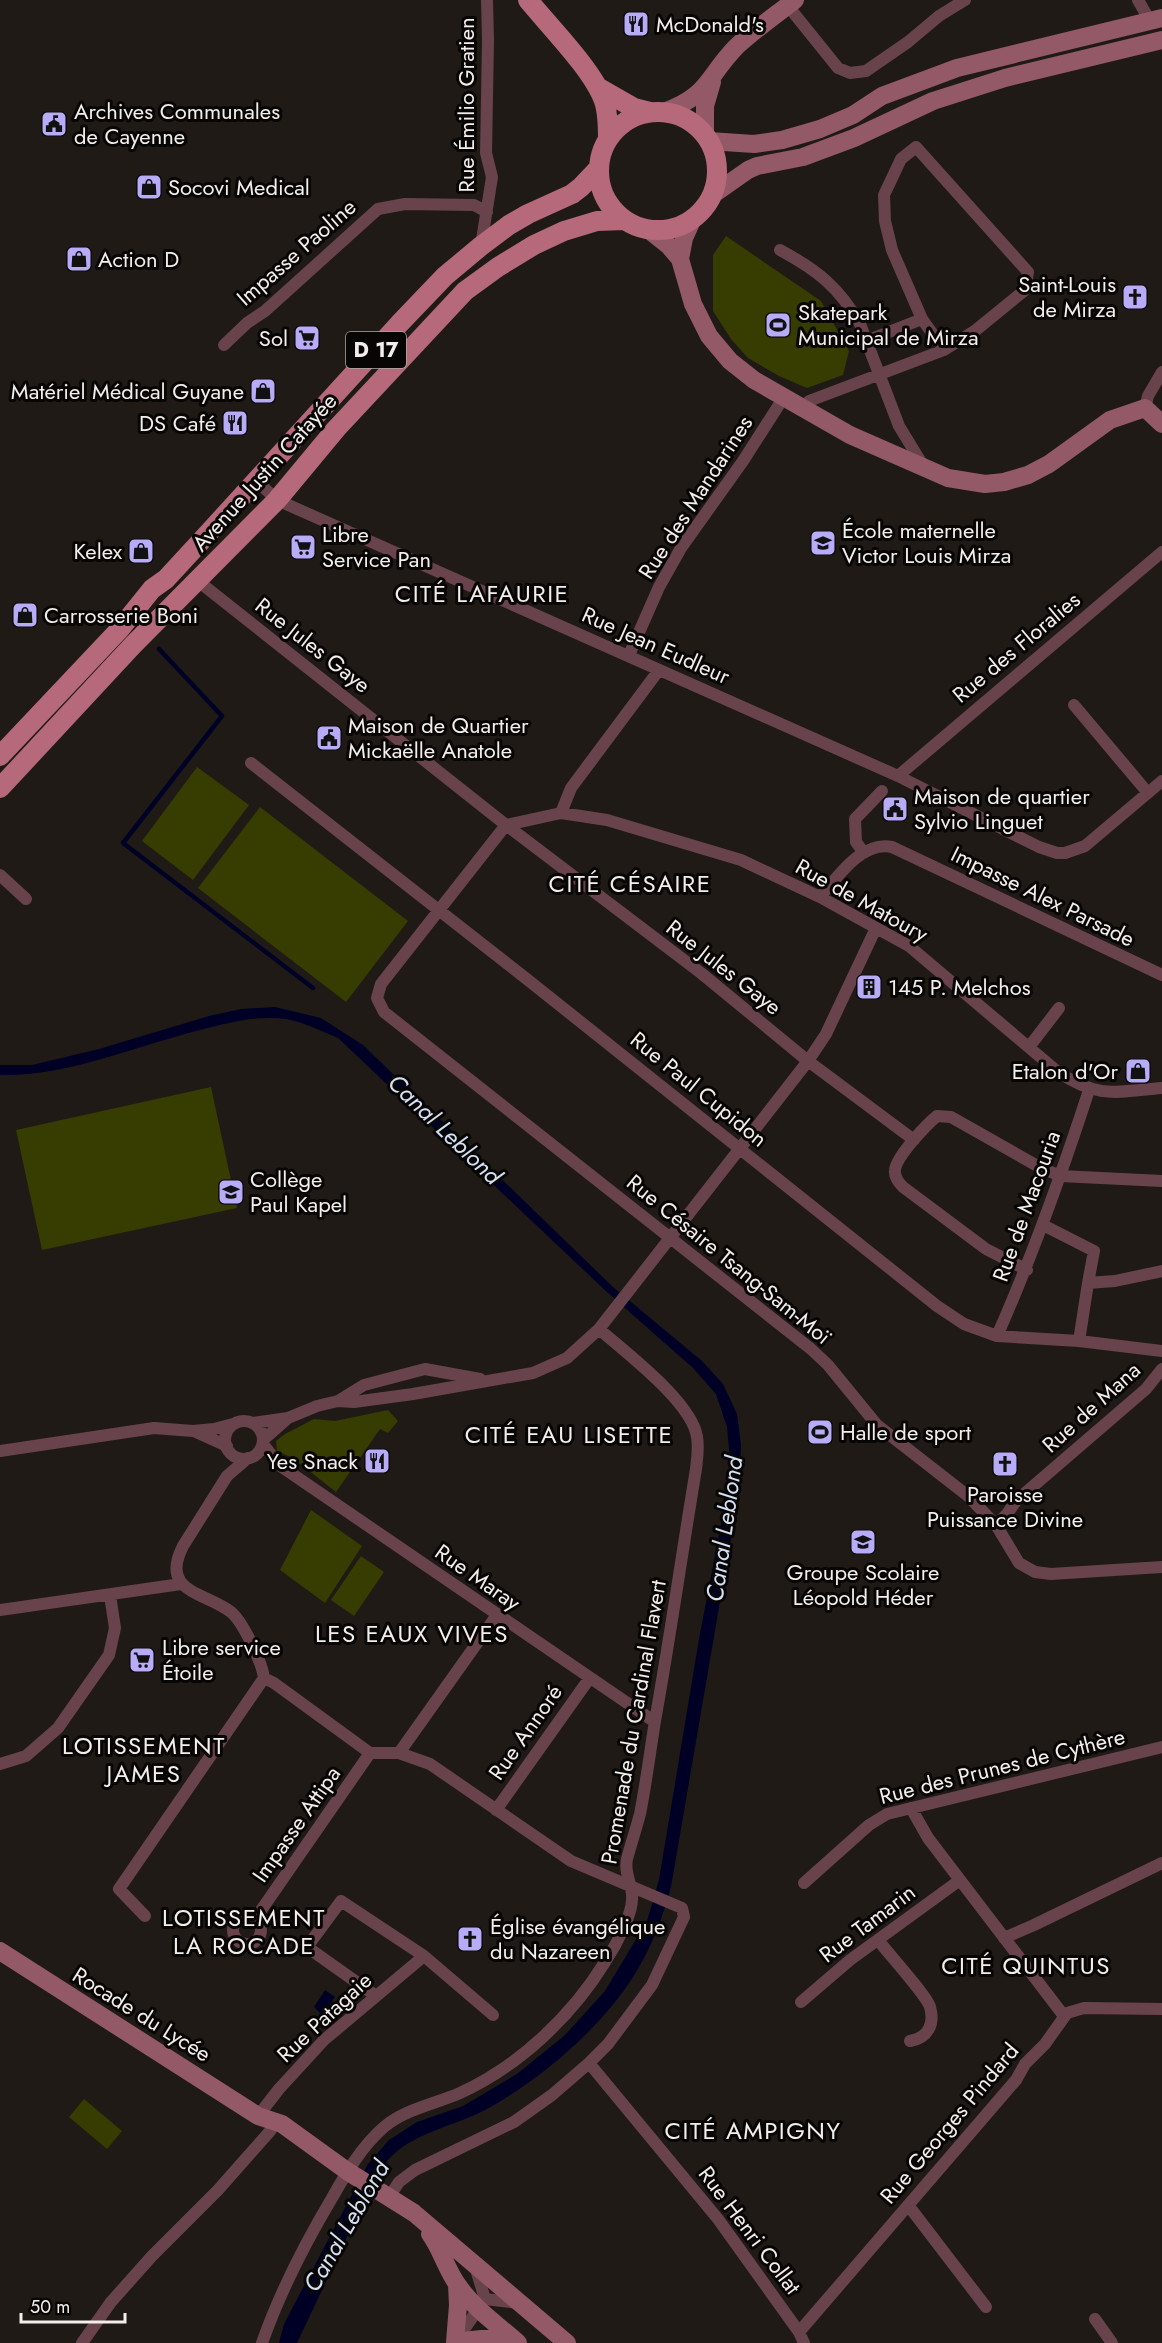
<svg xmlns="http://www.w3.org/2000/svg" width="1162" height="2343" viewBox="0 0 1162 2343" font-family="Jost,sans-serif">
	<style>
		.green { fill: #373c00 }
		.water { fill: #000026 }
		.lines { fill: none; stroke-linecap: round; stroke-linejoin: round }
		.stream { stroke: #000026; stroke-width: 4.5 }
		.street { stroke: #68434c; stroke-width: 12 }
		.secondary { stroke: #935966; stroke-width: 18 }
		.primary { stroke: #b5697b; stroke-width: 20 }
		.labels { text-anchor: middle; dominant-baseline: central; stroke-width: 6; stroke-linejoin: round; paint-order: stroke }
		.shield { fill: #080605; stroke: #aca8a6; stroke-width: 1.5 }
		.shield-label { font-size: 21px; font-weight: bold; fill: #f3eeeb }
		.poi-label { font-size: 22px; fill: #f3eeeb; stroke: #080605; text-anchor: start }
		.street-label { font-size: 22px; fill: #f3eeeb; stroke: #080605 }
		.neighbourhood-label { font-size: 24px; letter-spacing: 1.5px; fill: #f3eeeb; stroke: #080605 }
		.water-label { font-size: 24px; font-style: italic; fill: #d4e0f3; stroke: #080605 }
	</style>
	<rect width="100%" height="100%" fill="#201a16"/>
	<path class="green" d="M726,236L821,301L849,351L843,375L807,388L779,376L748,358L731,339L713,311V255Z
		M197,767L249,805L193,880L142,841Z
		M260,807L408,921L346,1002L198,888Z
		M211,1087L237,1208L42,1250L16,1130Z
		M388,1410L398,1421L388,1433L380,1429L336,1492L293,1458L277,1451L276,1441L285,1434L314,1419L335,1421Z
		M311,1510L362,1546L325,1603L280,1570Z
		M361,1556L384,1572L354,1616L331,1600Z
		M84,2099L122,2131L107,2149L69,2117Z"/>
	<path class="water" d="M275,1007L321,1018L363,1045L613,1287L702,1361L723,1384L737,1414L741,1445L739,1491L671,1887C664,1912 656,1936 643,1960C612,2019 545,2077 487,2109C459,2124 415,2133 393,2155C387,2160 383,2167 378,2172L297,2343H279L284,2324L368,2164L389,2140L417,2122L463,2106L517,2074L565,2035L605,1991L647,1921L659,1880L699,1639L731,1472L727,1427L716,1394L693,1368L608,1293L338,1038C321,1031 303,1022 286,1019C257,1015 228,1023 200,1030C136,1046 66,1077 0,1075V1065H32L99,1049L209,1016L241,1009Z
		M325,1990L335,1997L322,2015L314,2007Z"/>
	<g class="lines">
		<path class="stream" d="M159,649L222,716L123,843L313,988"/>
		<path class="street" d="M1138,0L1150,21
			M788,6L838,68L850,73L866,71L908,42L939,16L965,0
			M481,246L492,177L486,153L488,40L487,0
			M780,250C817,270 839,287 860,324L899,426L924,467
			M866,341L922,319
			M224,345L247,323L265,311L378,209L405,204L474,205L487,212
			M804,407L809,401L944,350L976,330L1025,290L1028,272L916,147L901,159L884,195L885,221L892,250L922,319L944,350
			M1145,408L1148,396L1162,372
			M257,481L277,500L898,776L1039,847L1057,853H1065L1085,846L1162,781
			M198,581L506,825L701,973L808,1061L914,1140
			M629,655L659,587L681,548L743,461L784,397
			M1074,705L1148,793
			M251,763L528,980L937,1306L964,1324L997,1336L1079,1341L1162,1351
			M898,776L1162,552
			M561,813L571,788L659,670
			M506,825L381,984L377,998L384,1012L811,1349L828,1365L877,1425L968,1496L996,1525L1019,1563L1035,1572L1051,1574L1162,1567
			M506,825L561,813L607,820L741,860L820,897L909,946L1058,1072C1099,1099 1115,1092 1162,1088
			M864,853L856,842L855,819L882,791
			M0,875L26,899
			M820,897C838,877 861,841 892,847L1162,975
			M1029,1047L1059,1008
			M1043,1225L1094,1251L1088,1283
			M1027,1270L986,1249L903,1187C898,1182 894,1177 895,1170C896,1157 926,1125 937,1116L951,1117L1041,1168L1061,1176L1162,1181
			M997,1336C1033,1255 1062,1173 1089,1090
			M1079,1341L1088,1283L1115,1281L1162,1271
			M338,1401L364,1385L425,1369L480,1379
			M225 1440a19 19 0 1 1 38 0a19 19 0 1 1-38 0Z
			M253,1423L288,1418L317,1406L338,1401L354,1402L413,1394L533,1373L567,1358L599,1329L808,1061L826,1034L876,928
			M194,1431L227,1446
			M263,1440L288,1418
			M263,1444L279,1465L655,1722
			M0,1451L154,1428L193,1431L214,1429L233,1424
			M248,1458L227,1476L183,1546C159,1593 206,1592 231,1612C243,1622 262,1662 264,1678
			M996,1525L1007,1514L1016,1501L1146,1389L1162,1369
			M0,1610L181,1584
			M264,1678L274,1683L370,1753H399L430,1764L571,1861L682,1908L684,1917L652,1985L608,2044L589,2063L552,2095L514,2122L415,2170L399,2182L389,2197
			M399,1753L497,1615
			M0,1764L26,1756L58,1728L109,1655L115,1628L110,1595
			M911,1808L928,1838L1064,2016
			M496,1810L589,1679
			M804,1883L869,1825L887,1814L1162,1747
			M145,1916L119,1889L264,1678
			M233 1930a14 14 0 1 1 28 0a14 14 0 1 1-28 0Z
			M255,1919L370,1753
			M1004,1938L1034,1925L1162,1863
			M878,1940C888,1953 927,1996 930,2007C935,2024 928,2038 910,2041
			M376,1996L307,1947L341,1901L424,1956L493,2015
			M801,2002L850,1960L960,1880
			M589,2063L718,2219L799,2332L804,2343
			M258,2116L279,2089L324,2040L424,1956
			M908,2205L986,2307
			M485,2299L518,2303
			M1095,2319L1112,2343
			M799,2332L1016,2080L1025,2064L1045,2044L1067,2013L1084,2008L1162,2009
			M456,2341L485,2299L475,2266
			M82,2343L111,2302L152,2256L218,2190L271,2130
			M262,2343C280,2292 304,2245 332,2198C346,2173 362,2146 384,2127C405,2109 435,2104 460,2093C519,2066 571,2017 605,1962C615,1947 634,1913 632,1895C631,1882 624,1872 627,1859C631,1844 636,1829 640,1814C646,1784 650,1752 655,1721C670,1638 682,1553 696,1469C697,1459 699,1448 697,1437C692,1402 626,1353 599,1329"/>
		<path class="secondary" d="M664,112C710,95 706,78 736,47C754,30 776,15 795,0
			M705,136V106L712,82
			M709,141L754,144L782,140L820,129L853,115L882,96L957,68L1162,18
			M711,196L748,170L757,166L803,157L854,138L933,101L1005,78L1162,40
			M649,230L669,246L680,259L693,304L709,336L730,361L754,380L850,435L948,478L985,484L1004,482L1028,475L1049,464L1110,420L1145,408L1162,424
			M680,259L684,238L693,218
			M0,1951L258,2116L282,2124L347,2171L414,2213L567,2343
			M430,2234C441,2249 446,2268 457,2284C472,2307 498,2325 518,2343
			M457,2284L458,2305L455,2342L499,2337L517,2343"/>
		<path class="primary" d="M528,0C550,27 593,70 604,101C608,113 608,126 608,139
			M599,88L634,108L650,112
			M599 171a59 59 0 1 1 118 0a59 59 0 1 1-118 0Z
			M0,756L119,630L152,589L166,579L213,528L400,323L445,276L481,246L509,225L528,214L572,194L581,187L599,168
			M0,788L133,645L277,500L336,429L465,291L498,267L534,245L564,231L597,221L624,220"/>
	</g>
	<defs>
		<g id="restaurant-square" transform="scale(1.35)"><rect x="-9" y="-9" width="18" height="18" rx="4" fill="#b8abf7" stroke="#080605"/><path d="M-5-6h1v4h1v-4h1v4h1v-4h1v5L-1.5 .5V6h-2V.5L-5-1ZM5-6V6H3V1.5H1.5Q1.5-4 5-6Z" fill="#111"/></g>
		<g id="civic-square" transform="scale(1.35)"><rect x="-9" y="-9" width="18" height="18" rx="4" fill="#b8abf7" stroke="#080605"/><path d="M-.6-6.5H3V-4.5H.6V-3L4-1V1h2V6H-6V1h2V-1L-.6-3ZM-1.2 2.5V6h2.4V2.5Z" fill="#111"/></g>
		<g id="shop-square" transform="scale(1.35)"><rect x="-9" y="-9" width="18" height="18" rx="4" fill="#b8abf7" stroke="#080605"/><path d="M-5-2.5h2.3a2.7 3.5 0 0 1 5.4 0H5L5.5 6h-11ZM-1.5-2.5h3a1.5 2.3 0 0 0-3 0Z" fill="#111"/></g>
		<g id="church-square" transform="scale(1.35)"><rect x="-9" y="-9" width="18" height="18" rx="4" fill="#b8abf7" stroke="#080605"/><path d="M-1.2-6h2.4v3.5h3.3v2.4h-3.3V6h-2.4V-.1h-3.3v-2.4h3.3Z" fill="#111"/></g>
		<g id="stadium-square" transform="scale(1.35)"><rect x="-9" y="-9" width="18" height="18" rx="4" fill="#b8abf7" stroke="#080605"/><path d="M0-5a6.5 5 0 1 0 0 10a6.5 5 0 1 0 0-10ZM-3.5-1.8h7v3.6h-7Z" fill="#111"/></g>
		<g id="supermarket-square" transform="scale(1.35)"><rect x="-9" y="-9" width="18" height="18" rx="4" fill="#b8abf7" stroke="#080605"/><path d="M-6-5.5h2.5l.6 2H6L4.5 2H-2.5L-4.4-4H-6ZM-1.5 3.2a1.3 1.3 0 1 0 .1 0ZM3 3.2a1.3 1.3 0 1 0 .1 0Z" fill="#111"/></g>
		<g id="school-square" transform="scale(1.35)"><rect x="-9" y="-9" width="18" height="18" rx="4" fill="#b8abf7" stroke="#080605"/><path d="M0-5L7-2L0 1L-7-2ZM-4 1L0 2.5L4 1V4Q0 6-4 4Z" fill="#111"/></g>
		<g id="building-square" transform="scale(1.35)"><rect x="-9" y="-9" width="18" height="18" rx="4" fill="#b8abf7" stroke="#080605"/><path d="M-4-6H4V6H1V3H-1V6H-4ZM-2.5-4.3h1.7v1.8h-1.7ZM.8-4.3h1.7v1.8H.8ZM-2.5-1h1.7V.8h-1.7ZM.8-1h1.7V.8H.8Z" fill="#111"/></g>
	</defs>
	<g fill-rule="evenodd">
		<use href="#restaurant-square" x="636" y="24"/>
		<use href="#civic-square" x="54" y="124"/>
		<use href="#shop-square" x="149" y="187"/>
		<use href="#shop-square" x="79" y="259"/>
		<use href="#church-square" x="1135" y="297"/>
		<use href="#stadium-square" x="778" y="325"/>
		<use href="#supermarket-square" x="307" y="338"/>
		<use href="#shop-square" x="263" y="391"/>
		<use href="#restaurant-square" x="235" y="423"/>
		<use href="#school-square" x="823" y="543"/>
		<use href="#supermarket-square" x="303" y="547"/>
		<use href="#shop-square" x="141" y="551"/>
		<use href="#shop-square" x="25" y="615"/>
		<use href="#civic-square" x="329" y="738"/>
		<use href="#civic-square" x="895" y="809"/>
		<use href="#building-square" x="869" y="987"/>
		<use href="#shop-square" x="1138" y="1071"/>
		<use href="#school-square" x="231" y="1192"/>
		<use href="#stadium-square" x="820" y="1432"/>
		<use href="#restaurant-square" x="377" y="1461"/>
		<use href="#church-square" x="1005" y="1464"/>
		<use href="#school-square" x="863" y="1542"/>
		<use href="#supermarket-square" x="142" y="1660"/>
		<use href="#church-square" x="470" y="1939"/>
	</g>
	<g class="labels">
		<rect class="shield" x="346" y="332" width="60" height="36" rx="4.5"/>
		<g class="shield-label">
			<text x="376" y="350">D 17</text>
		</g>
		<g class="poi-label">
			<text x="656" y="24">McDonald's</text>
			<text x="74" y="111">Archives Communales<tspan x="74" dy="25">de Cayenne</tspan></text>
			<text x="168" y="187">Socovi Medical</text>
			<text x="98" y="259">Action D</text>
			<text x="1116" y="284" text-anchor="end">Saint-Louis<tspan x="1116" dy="25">de Mirza</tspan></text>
			<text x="798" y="312">Skatepark<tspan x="798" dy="25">Municipal de Mirza</tspan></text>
			<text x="288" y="338" text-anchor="end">Sol</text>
			<text x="244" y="391" text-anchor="end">Matériel Médical Guyane</text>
			<text x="216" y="423" text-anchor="end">DS Café</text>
			<text x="842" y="530">École maternelle<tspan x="842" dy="25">Victor Louis Mirza</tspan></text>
			<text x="322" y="534">Libre<tspan x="322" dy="25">Service Pan</tspan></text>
			<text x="122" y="551" text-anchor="end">Kelex</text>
			<text x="44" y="615">Carrosserie Boni</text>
			<text x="348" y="725">Maison de Quartier<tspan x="348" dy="25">Mickaëlle Anatole</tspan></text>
			<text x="914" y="796">Maison de quartier<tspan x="914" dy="25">Sylvio Linguet</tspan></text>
			<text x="888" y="987">145 P. Melchos</text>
			<text x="1118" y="1071" text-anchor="end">Etalon d'Or</text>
			<text x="250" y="1179">Collège<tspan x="250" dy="25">Paul Kapel</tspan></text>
			<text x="840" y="1432">Halle de sport</text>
			<text x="358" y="1461" text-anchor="end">Yes Snack</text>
			<text x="1005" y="1494" text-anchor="middle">Paroisse<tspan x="1005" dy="25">Puissance Divine</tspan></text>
			<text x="863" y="1572" text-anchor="middle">Groupe Scolaire<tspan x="863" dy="25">Léopold Héder</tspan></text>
			<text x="162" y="1647">Libre service<tspan x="162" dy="25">Étoile</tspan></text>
			<text x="490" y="1926">Église évangélique<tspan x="490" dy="25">du Nazareen</tspan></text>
		</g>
		<g class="street-label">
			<text transform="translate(466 105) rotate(-90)">Rue Émilio Gratien</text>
			<text transform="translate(296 252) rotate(-41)">Impasse Paoline</text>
			<text transform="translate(264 472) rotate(-48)">Avenue Justin Catayée</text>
			<text transform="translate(695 497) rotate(-57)">Rue des Mandarines</text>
			<text transform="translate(313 645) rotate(38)">Rue Jules Gaye</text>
			<text transform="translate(656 645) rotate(24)">Rue Jean Eudleur</text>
			<text transform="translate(1016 647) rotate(-40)">Rue des Floralies</text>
			<text transform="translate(1043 896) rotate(26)">Impasse Alex Parsade</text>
			<text transform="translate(862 900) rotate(29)">Rue de Matoury</text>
			<text transform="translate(724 967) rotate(38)">Rue Jules Gaye</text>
			<text transform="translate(699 1089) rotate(39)">Rue Paul Cupidon</text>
			<text transform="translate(1026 1206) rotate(-70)">Rue de Macouria</text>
			<text transform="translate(729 1259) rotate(39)">Rue Césaire Tsang-Sam-Moï</text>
			<text transform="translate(1091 1407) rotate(-42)">Rue de Mana</text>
			<text transform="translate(478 1577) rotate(35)">Rue Maray</text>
			<text transform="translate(633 1722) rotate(-80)">Promenade du Cardinal Flavert</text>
			<text transform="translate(525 1732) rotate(-55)">Rue Annoré</text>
			<text transform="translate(1002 1766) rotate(-14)">Rue des Prunes de Cythère</text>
			<text transform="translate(296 1824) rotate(-55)">Impasse Attipa</text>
			<text transform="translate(867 1923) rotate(-37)">Rue Tamarin</text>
			<text transform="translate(142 2014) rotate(32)">Rocade du Lycée</text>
			<text transform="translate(324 2017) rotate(-43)">Rue Patagaie</text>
			<text transform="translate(949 2123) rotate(-50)">Rue Georges Pindard</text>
			<text transform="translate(750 2230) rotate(53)">Rue Henri Collat</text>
		</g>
		<g class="neighbourhood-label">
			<text x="482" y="593">CITÉ LAFAURIE</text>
			<text x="630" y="883">CITÉ CÉSAIRE</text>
			<text x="569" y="1434">CITÉ EAU LISETTE</text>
			<text x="412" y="1633">LES EAUX VIVES</text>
			<text x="144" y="1745">LOTISSEMENT<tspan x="144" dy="28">JAMES</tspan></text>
			<text x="244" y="1917">LOTISSEMENT<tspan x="244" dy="28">LA ROCADE</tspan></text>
			<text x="1026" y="1965">CITÉ QUINTUS</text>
			<text x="753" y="2130">CITÉ AMPIGNY</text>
		</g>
		<g class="water-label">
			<text transform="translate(445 1129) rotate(44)">Canal Leblond</text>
			<text transform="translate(724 1529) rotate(-82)">Canal Leblond</text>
			<text transform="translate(346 2226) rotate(-60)">Canal Leblond</text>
		</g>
	</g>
	<path d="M21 2313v9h104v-9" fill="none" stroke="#f3eeeb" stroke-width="3"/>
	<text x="30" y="2313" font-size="18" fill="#f3eeeb" stroke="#080605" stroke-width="4.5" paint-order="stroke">50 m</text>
</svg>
